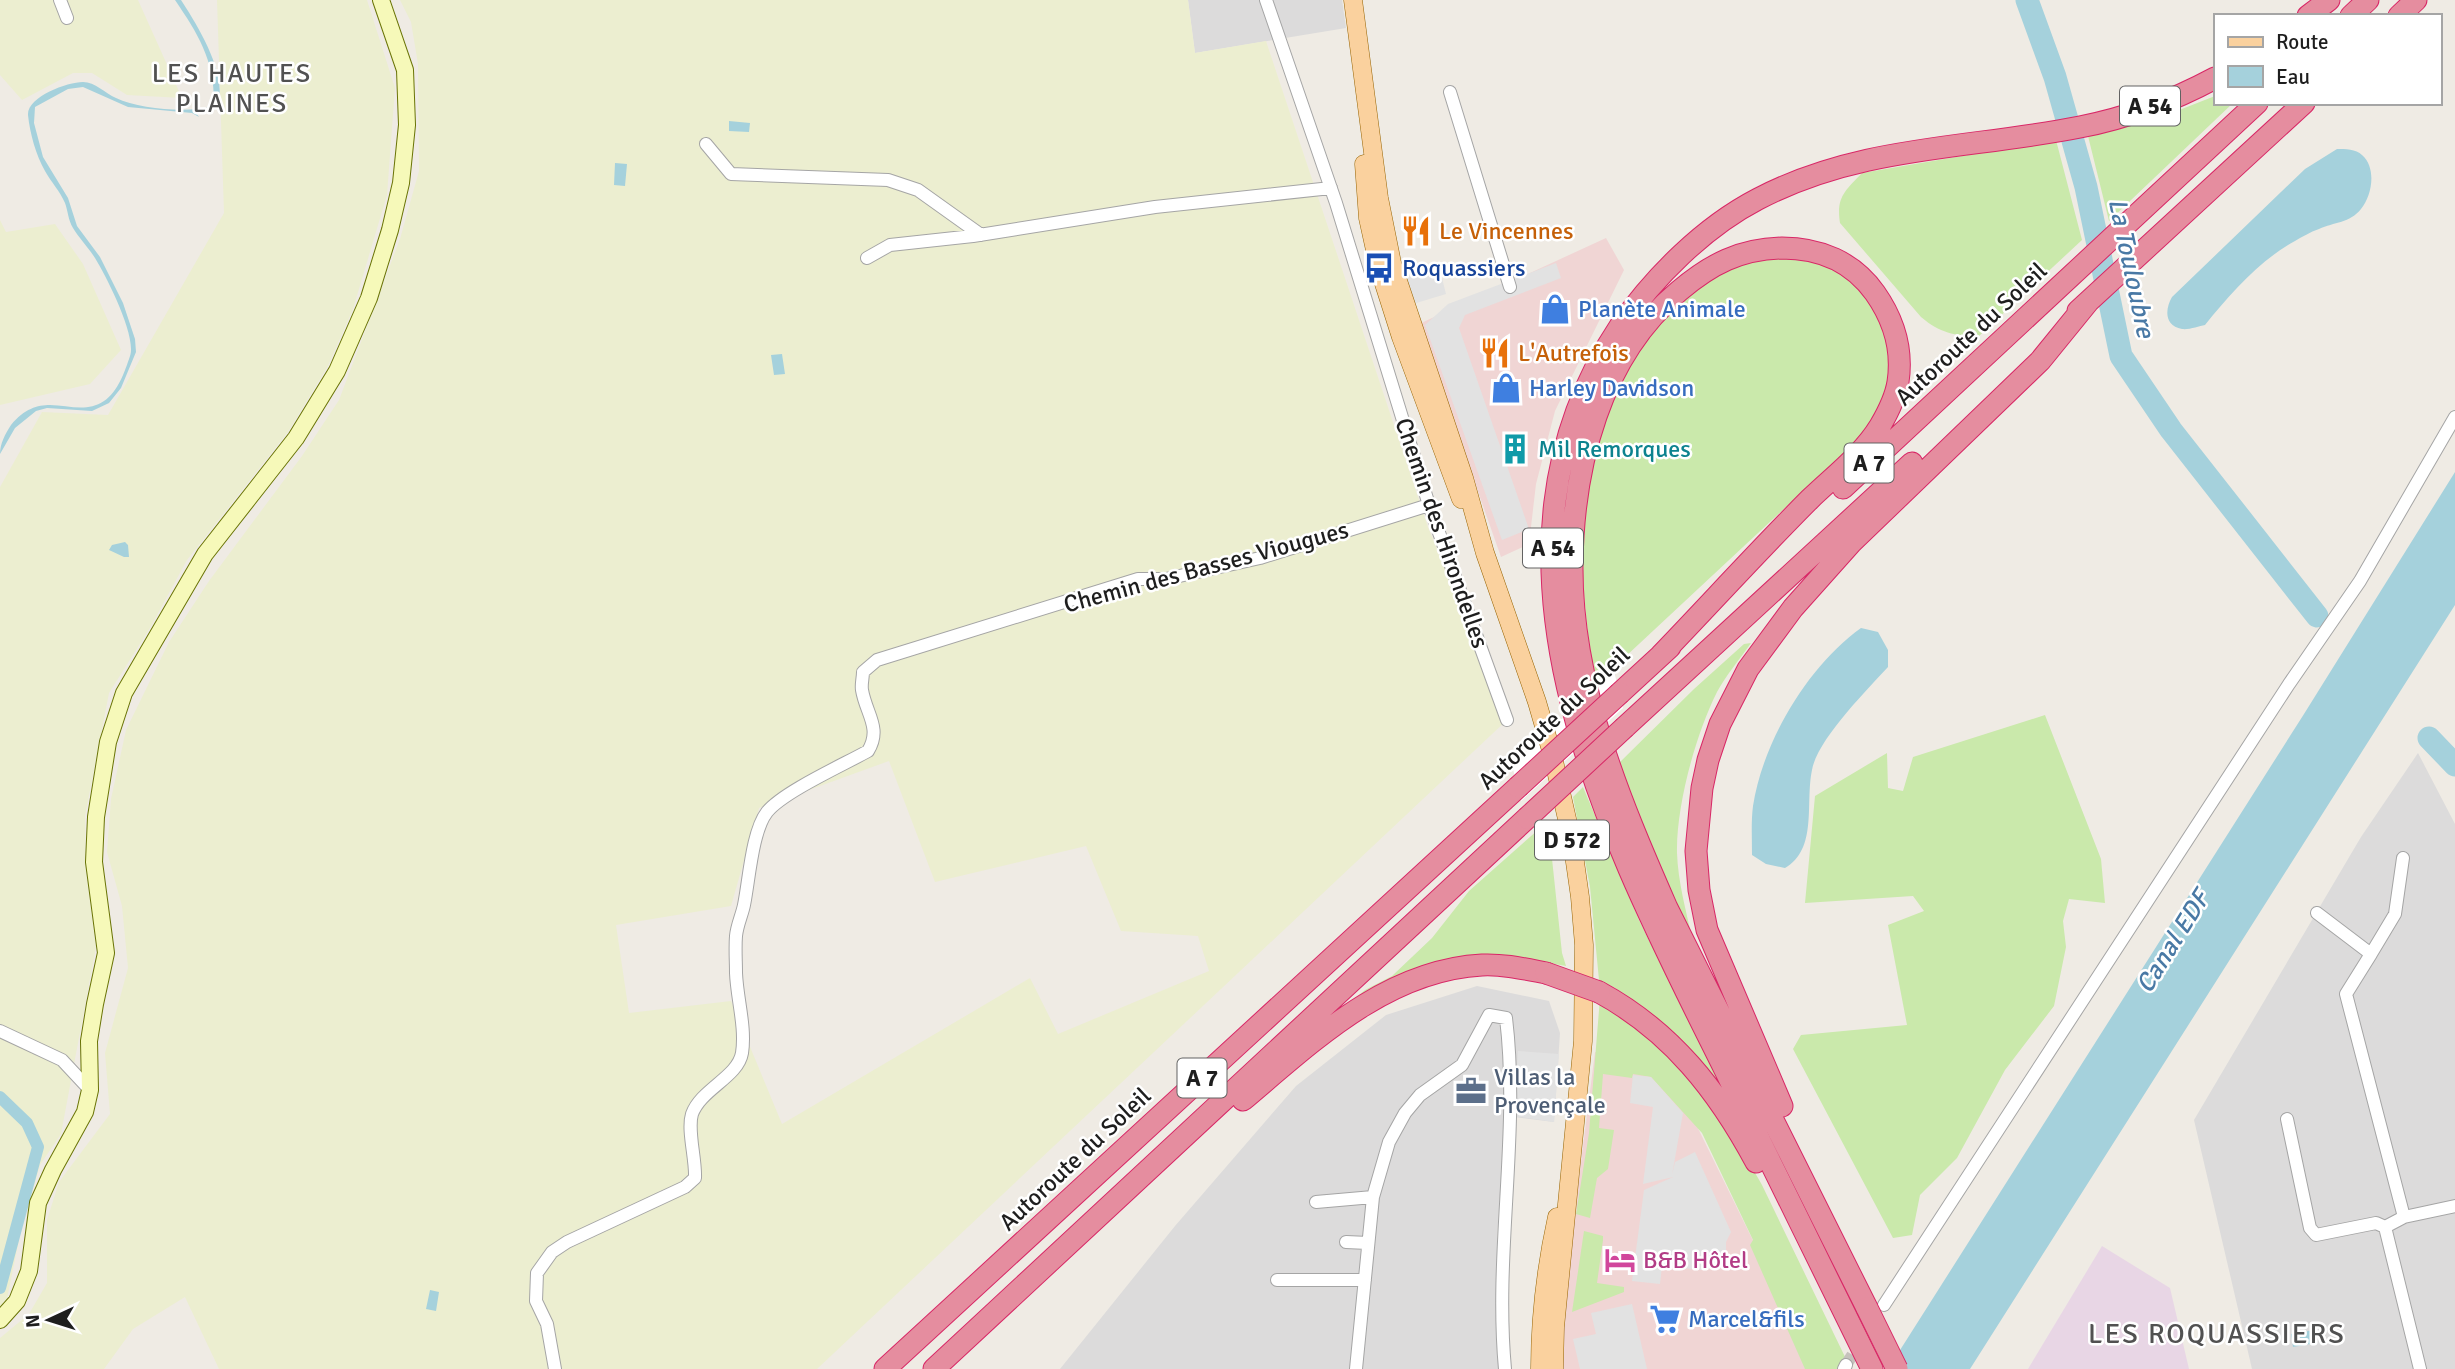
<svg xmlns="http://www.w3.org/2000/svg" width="2455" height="1369" viewBox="0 0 2455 1369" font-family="Signika,sans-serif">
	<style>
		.residential { fill: #dcdbdb }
		.commercial { fill: #f0d5d4 }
		.industrial { fill: #e8d6e5 }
		.farmland { fill: #eceed0; fill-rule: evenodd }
		.grass { fill: #cae9ab }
		.parking { fill: #e2e2e2 }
		.water { fill: #a5d1dc }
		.pier { fill: #fff }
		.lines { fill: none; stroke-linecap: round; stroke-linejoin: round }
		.canal { stroke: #a5d1dc; stroke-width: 12 }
		.river { stroke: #a5d1dc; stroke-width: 23 }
		.street-tunnel { stroke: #c5c2bc; stroke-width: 12; stroke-dasharray: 12 6; stroke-linecap: butt }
		.street-casing { stroke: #a5a5a5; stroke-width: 14 }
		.secondary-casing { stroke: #6a7406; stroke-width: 18 }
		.primary-casing { stroke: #966302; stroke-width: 19 }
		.highway-casing { stroke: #d82766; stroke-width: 23 }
		.street { stroke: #fff; stroke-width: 12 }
		.secondary { stroke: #f6f9b9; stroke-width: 16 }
		.primary { stroke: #fad19e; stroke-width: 18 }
		.highway { stroke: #e58d9f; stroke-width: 21 }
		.highway-bridge-casing { stroke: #d82766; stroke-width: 23; stroke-linecap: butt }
		.highway-bridge { stroke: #e58d9f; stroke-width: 21 }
		.labels { text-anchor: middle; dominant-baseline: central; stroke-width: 5; stroke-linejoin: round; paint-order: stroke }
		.shield { fill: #fff; stroke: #626262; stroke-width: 2 }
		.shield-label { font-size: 23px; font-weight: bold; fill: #1e1e1e }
		.food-label { font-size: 24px; fill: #c56008; stroke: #fff; text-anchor: start }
		.transit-label { font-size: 24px; fill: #164399; stroke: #fff; text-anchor: start }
		.shop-label { font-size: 24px; fill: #366cbe; stroke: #fff; text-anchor: start }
		.street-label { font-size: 24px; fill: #1e1e1e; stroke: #fff }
		.culture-label { font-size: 24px; fill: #0d838f; stroke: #fff; text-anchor: start }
		.service-label { font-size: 24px; fill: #4e5e75; stroke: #fff; text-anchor: start }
		.hotel-label { font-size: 24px; fill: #b23c85; stroke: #fff; text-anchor: start }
		.neighbourhood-label { font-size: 26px; letter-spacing: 2px; fill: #515151; stroke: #fff }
		.water-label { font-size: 26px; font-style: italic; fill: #4979a5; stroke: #fff }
		.quarter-label { font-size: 28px; letter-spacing: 2px; fill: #515151; stroke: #fff }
	</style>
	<rect width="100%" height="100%" fill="#efebe4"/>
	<path class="residential" d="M1188,0H1342L1346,28L1195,53Z
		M2418,753L2455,824V1369H2252L2194,1120L2361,837Z
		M1477,986L1549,1001L1560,1033L1554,1122L1506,1116L1497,1237L1499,1369H1060L1175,1226L1296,1086L1386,1015Z"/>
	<path class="commercial" d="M1606,238L1624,270L1555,411L1536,484L1529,544L1501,557L1419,324Z
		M1595,1052L1666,1063L1816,1369H1562V1312Z"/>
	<path class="industrial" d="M2102,1246L2170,1288L2189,1369H2028Z"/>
	<path class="farmland" d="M0,0H138L182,98L127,95L92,73H73L22,100L0,75Z
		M217,0H367L395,88L387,195L353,309L328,366L288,432L187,560L150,628L109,693L85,816L86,869L96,947L61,1134L40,1165L21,1230L7,1299L0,1311V487L42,412L108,415L224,213Z
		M400,0H1188L1195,53L1266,41L1428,527L1507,720L817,1369H219L185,1297L133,1329L104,1369H0V1338L29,1314L47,1283V1220L59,1182L110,1114L105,1053L128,968L122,906L107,852L111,799L126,730L169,642L209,581L302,456L339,400L400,239L419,171L418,64L411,22ZM889,761L935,882L1086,846L1121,931L1198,936L1209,971L1058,1034L1030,978L782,1124L731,1001L629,1013L616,925L731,906L759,808Z
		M0,220L6,232L55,224L83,264L121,350L90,384L0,405Z"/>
	<path class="grass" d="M2215,96V103H2233L2109,221L2088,136L2159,118Z
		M2056,140L2082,240L1979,336C1954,336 1940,333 1921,317L1840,223C1836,197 1845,191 1862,173Z
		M1776,258C1790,259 1805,260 1819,264C1872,282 1902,343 1884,396C1879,411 1869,424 1860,438L1595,685C1588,634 1580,583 1583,531C1589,421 1652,270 1776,258Z
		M1751,643C1740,659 1726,675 1717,692C1696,734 1676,805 1677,853C1678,882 1686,910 1692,938L1654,853L1618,764L1694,689L1744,644Z
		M2045,715L2101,859L2105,903L2069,899L2063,921L2066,947L2054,1006L2005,1070L1957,1158L1920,1195L1912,1235L1893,1238L1793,1049L1801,1035L1907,1025L1888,925L1924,911L1913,896L1805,903L1815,796L1887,753L1888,788L1903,791L1913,757Z
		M1583,787L1639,920L1725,1095L1675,1034L1615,988L1599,980L1590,887L1573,797Z
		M1548,821L1562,953L1566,966L1532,960L1353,1000L1365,990L1392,976L1432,938L1469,891Z
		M1600,998L1683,1062L1734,1136L1762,1185L1847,1361L1842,1369H1805L1750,1245L1753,1240L1702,1133L1651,1077L1633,1074L1632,1078L1603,1074L1599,1128L1614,1130L1608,1169L1597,1178L1590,1218L1576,1214L1589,1133Z
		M1584,1231L1603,1236V1240L1597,1283L1624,1287V1292L1572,1312Z"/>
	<path class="parking" d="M1556,263L1561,278L1465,315L1459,328L1529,529L1502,540L1425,325L1448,304Z
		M1425,266H1439L1446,294L1413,304L1404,271Z
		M1518,1051L1559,1054L1554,1122L1514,1116Z
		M1633,1075L1651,1077L1683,1113L1672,1175L1675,1162L1695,1152L1731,1232L1726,1242V1253L1721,1255L1726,1266L1703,1270L1662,1266L1660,1284L1632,1281L1644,1190L1673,1177L1643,1184L1653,1107L1630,1103Z
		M1632,1304L1647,1369H1580L1573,1339L1596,1334L1591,1313Z"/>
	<path class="water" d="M175,0H181C196,23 234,83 214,110L196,113L199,117L192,113L128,107L83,87L68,89L35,107L34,123L43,157L68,198L77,226L100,257L123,303L135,339L136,352L121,388L109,403L92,411L47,408L36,411L15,428L0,454C0,444 5,434 11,425C44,385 74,421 104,401C118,392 125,371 130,356C137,336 106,276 95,258C88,247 79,238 73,228C68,220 68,211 65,203C60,191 51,182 45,171C36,155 30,134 28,115C27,97 67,82 83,82C95,82 105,93 116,98C139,109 186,113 210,107L214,102C214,59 198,34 175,0Z
		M729,121L750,123L749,132L729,131Z
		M2337,149C2345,149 2356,149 2362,155C2377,168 2372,196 2361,209C2350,223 2334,222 2319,229C2310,232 2302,237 2295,241C2260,260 2230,294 2205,325C2199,326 2189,330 2182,329C2164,326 2165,309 2172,297L2305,169Z
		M615,163L627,164L625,186L614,185Z
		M782,354L785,374L774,375L771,355Z
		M2455,472V605L1970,1369H1888L2304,714Z
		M125,542L128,545L129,557H124L109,550L112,545Z
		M1861,628L1878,632L1888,650V667C1867,690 1817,740 1812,770C1805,803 1818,849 1785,868L1766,864L1752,855C1752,839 1751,821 1753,806C1763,741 1808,666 1861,628Z
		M430,1290L439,1292L436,1311L426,1309Z
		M2314,1330L2316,1343L2293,1347L2291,1334Z"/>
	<path class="pier" d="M1614,671L1623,708L1521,801L1512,765Z"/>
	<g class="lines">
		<path class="canal" d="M0,1097L27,1123L38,1147L0,1288"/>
		<path class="river" d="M2027,0L2055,77L2086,187L2121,356L2171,430L2317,616
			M2429,738L2455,765"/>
		<path class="street-tunnel" d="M1846,1365L1876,1318"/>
		<g class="street-casing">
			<path id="street" d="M60,0L67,18
				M1266,0L1336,203L1429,505L1507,720
				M1450,92L1510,287
				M706,144L731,174L888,180L918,190L981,235
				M867,258L890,245L973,236L1155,207L1331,188
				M2317,913L2371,954L2346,994L2404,1217L2385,1227L2420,1369
				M2371,954L2395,914L2403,858
				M0,1031L62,1060L90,1090
				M2287,1119L2310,1228L2316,1235L2376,1223L2385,1227
				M1316,1202L1373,1197
				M2404,1217L2455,1206
				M1346,1242L1368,1243
				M1277,1280H1365
				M1884,1305L2289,684L2360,581L2455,417
				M555,1369L547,1324L536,1301L537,1273L552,1252L567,1242L685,1187L695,1178C696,1159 687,1130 692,1114C701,1089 738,1077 742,1053C746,1027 737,999 736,973C736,961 735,948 736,936C737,925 742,915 744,905C749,881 752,831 767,812C783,792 843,765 868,751C882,728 866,714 862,690C861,684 863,678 863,672L877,660L1138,579H1166L1260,558L1429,505
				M1356,1369L1373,1197L1389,1142L1405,1113L1420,1095L1462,1065L1489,1015L1506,1018C1520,1134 1494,1252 1505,1369
				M1844,1369L1846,1365"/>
		</g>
		<g class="secondary-casing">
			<path id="secondary" d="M0,1320L17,1301L29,1271L38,1203L53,1170L85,1112L90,1090L89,1041L95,1004L106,953L94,862L96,817L108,742L124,693L205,554L296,438L337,371L369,298L390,230L401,183L407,125L405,70L381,0"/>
		</g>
		<g class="primary-casing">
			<path id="primary" d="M1353,0L1379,198L1392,263L1464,478L1485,553L1537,702L1553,757L1572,841L1580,897L1584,945L1583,1041L1555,1327L1554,1369
				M1364,164L1368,218L1379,268L1401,337L1461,499
				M1540,1369C1540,1318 1546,1267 1557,1217"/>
		</g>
		<g class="highway-casing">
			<path id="highway" d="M2308,16L2329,0
				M2351,16L2368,0
				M2399,16L2416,0
				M2078,311L2304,103
				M1843,488L2257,103
				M1661,655C1711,603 1759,550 1810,499C1834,476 1863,454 1880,426C1887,414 1896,395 1898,382C1903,349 1894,320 1875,293C1853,262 1820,248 1782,248C1740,249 1711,264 1679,291C1600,357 1573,466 1572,565C1571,685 1620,801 1667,908L1867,1308
				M1620,693L1670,647
				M1625,727L1912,463
				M1599,992C1671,1031 1718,1091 1756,1162
				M1243,1100C1312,1042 1386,970 1482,965C1504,964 1525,969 1546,973
				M1782,1106L1707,930L1699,890L1696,851L1702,788L1708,760L1720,724L1748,669L1793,608L1851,543L2040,361L2088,302
				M885,1369L1518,787
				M934,1369L1527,818
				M1872,1369C1823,1269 1774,1170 1725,1070C1615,848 1461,565 1620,326C1654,277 1704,227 1758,199C1861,145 1970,149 2080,127C2127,118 2174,100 2215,78"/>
		</g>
		<use href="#street" class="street"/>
		<use href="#secondary" class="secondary"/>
		<use href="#primary" class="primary"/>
		<use href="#highway" class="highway"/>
		<g class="highway-bridge-casing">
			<path id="highway-bridge" d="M1518,787L1620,693
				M1527,818L1625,727
				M1546,973L1599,992
				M1867,1308L1897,1369"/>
		</g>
		<use href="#highway-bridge" class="highway-bridge"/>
	</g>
	<defs>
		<g id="restaurant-bare" transform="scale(2.415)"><path d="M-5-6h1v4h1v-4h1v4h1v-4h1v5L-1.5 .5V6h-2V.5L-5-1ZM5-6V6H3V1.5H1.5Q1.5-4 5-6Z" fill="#e8710a" stroke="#fff" stroke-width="2.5" paint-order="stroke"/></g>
		<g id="bus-bare" transform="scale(2.415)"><path d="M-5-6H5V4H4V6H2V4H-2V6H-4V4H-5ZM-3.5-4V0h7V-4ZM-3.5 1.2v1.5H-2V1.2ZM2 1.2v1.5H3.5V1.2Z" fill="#1a4fb4" stroke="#fff" stroke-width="2.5" paint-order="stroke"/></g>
		<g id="shop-bare" transform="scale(2.415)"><path d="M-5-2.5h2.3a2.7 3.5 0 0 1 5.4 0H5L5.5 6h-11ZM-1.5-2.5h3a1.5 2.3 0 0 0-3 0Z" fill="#3f7fe0" stroke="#fff" stroke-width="2.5" paint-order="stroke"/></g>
		<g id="building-bare" transform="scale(2.415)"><path d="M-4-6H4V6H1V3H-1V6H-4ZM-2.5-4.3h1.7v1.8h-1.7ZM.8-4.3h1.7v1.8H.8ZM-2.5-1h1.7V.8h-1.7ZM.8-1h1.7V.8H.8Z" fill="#0f9aa8" stroke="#fff" stroke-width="2.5" paint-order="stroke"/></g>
		<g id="office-bare" transform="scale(2.415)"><path d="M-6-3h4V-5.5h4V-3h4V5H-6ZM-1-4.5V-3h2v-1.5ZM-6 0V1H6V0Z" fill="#5c6f8a" stroke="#fff" stroke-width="2.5" paint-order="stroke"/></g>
		<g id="hotel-bare" transform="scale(2.415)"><path d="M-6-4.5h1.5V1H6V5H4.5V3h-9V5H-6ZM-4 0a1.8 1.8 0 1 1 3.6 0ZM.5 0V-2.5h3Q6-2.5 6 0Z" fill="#d1479c" stroke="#fff" stroke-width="2.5" paint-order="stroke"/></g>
		<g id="supermarket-bare" transform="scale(2.415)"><path d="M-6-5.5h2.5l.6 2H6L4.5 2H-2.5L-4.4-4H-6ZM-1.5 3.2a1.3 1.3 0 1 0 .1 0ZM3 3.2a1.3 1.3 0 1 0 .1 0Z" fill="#3f7fe0" stroke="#fff" stroke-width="2.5" paint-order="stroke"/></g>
	</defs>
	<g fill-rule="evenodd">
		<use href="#restaurant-bare" x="1416" y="231"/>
		<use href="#bus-bare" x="1379" y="268"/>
		<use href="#shop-bare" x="1555" y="309"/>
		<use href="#restaurant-bare" x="1495" y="353"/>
		<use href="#shop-bare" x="1506" y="388"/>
		<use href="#building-bare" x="1515" y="449"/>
		<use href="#office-bare" x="1471" y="1091"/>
		<use href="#hotel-bare" x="1620" y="1260"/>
		<use href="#supermarket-bare" x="1665" y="1319"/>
	</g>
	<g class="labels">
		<g class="shield">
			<rect x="2120" y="86.5" width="60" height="39" rx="5"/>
			<rect x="1844.5" y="443.5" width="49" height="39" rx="5"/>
			<rect x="1523" y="528.5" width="60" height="39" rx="5"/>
			<rect x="1535" y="820.5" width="74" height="39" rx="5"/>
			<rect x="1177.5" y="1058.5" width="49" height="39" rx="5"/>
		</g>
		<g class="shield-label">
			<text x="2150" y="106">A 54</text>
			<text x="1869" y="463">A 7</text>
			<text x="1553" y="548">A 54</text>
			<text x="1572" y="840">D 572</text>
			<text x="1202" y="1078">A 7</text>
		</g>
		<g class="food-label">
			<text x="1439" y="231">Le Vincennes</text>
			<text x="1518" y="353">L'Autrefois</text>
		</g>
		<g class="transit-label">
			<text x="1402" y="268">Roquassiers</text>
		</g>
		<g class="shop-label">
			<text x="1578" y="309">Planète Animale</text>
			<text x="1529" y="388">Harley Davidson</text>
			<text x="1688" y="1319">Marcel&amp;fils</text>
		</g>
		<g class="street-label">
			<text transform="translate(1971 334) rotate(-43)">Autoroute du Soleil</text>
			<text transform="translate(1442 533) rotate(71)">Chemin des Hirondelles</text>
			<text transform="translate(1206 567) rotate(-15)">Chemin des Basses Viougues</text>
			<text transform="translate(1554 718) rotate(-43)">Autoroute du Soleil</text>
			<text transform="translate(1075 1159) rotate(-43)">Autoroute du Soleil</text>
		</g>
		<g class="culture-label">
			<text x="1538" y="449">Mil Remorques</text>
		</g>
		<g class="service-label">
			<text x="1494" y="1077">Villas la<tspan x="1494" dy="28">Provençale</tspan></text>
		</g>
		<g class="hotel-label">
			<text x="1643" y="1260">B&amp;B Hôtel</text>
		</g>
		<g class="neighbourhood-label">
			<text x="232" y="74">LES HAUTES<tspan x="232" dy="30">PLAINES</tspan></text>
		</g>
		<g class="water-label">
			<text transform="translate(2131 268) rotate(78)">La Touloubre</text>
			<text transform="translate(2173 942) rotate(-58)">Canal EDF</text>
		</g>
		<g class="quarter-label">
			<text x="2217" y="1334">LES ROQUASSIERS</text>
		</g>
	</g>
	<rect x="2214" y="14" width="228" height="91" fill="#ffffff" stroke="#a5a5a5" stroke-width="2"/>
	<rect x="2228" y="37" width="35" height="10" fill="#fad19e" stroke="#a5a5a5" stroke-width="2"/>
	<text x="2276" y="49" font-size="21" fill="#1e1e1e">Route</text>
	<rect x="2228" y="66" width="35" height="21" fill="#a5d1dc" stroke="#a5a5a5" stroke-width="2"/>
	<text x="2276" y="84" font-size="21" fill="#1e1e1e">Eau</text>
	<g transform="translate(49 1320) rotate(266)" stroke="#ffffff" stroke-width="5" paint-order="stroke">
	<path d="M0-5L12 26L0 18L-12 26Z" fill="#1e1e1e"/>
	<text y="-10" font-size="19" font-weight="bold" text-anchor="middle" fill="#1e1e1e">N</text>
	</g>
</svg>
